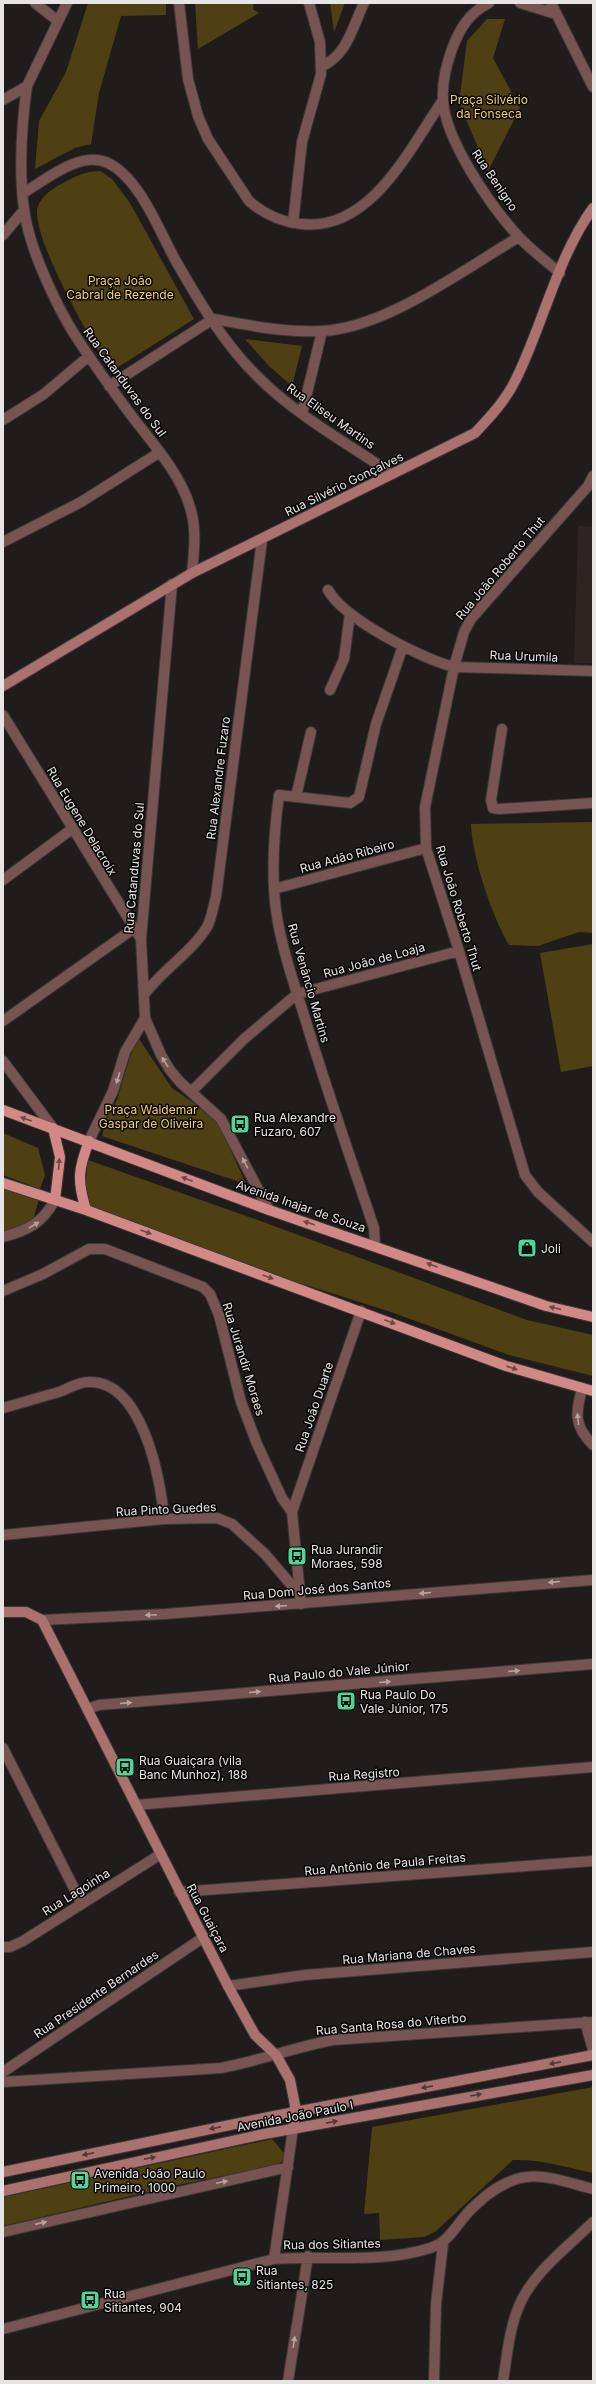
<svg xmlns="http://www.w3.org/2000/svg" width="596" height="2384" viewBox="0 0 596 2384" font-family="Inter,sans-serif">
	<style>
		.built { fill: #2e2521 }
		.green { fill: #4e4013 }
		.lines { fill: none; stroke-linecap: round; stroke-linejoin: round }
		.street-casing { stroke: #3b3837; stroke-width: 12 }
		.secondary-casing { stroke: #3b3837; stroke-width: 12 }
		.primary-casing { stroke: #3b3837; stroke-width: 12 }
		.street { stroke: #775351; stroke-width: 10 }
		.secondary { stroke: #aa716f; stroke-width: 10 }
		.primary { stroke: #d28986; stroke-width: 10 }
		.oneway { fill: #b5a3a2 }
		.oneway2 { fill: #6d4846 }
		.oneway3 { fill: #513736 }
		.labels { text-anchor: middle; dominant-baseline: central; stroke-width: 3; stroke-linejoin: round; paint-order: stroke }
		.park-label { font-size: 12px; fill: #f8d363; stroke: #080707 }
		.street-label { font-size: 12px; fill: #e7e5e4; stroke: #080707 }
		.poi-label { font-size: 12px; fill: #e7e5e4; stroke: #080707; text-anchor: start }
	</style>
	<rect width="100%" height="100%" fill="#1f1c1b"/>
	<path class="built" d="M578,526L593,527V663H574Z"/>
	<path class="green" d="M88,3H166V15L121,16L99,93L91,144L75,148L35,169L39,121L66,72Z
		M195,3H254L253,9L259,13L198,49Z
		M330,3H345L334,32Z
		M487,19H505L493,58L520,108L488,171L459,103L467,41Z
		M100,171L112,179L130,203L194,319L112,371C92,345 35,242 37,211C39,197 52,189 63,183C75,176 86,171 100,171Z
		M245,339L302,346L292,386L269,366Z
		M593,822V933L579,932L538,946L509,945C492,916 472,857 471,824Z
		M593,944V1066L561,1072L540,953Z
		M139,1039L172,1088L216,1118L246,1184L102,1136L107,1118L117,1100L130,1056Z
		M3,1133L38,1148L45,1175L40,1189L3,1175Z
		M88,1160L266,1223L527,1320L593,1335V1376L509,1355L391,1312L224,1259L89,1209L85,1189Z
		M3,1182L40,1195L31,1227L3,1237Z
		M593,2087V2173C566,2167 541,2159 513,2160L436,2231L424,2237L380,2240L379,2213L364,2214L372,2127Z
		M272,2139L284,2153L282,2162L271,2166L173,2186L3,2226V2197Z"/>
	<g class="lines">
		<g class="street-casing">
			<path id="street" d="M35,3L58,21
				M179,3L188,79L198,116L208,139L249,201C264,214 281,222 301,224C371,232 410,148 443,100
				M489,3C469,13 460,28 452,49C447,63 442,83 443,99C444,139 492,208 519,237C531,250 546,261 560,273
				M520,3L556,14
				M551,3L593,87
				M321,67C348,54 352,28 364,3
				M27,86C21,128 17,192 29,233C37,263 57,306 73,332C92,362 113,391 134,419C155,446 180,474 190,507C197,529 194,552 192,573
				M3,100L27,86L67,3
				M23,193C46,180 80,150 108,163C140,178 160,233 177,263C200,303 225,345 258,377C297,416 347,443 392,474
				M293,223L302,142L321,74L320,42L309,3
				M3,235L24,210
				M213,319C248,325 285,333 321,331C385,329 464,269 519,237
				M109,386L213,319
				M302,414L322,331
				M3,420L44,394L89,356
				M593,476L588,486L471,619L464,632L454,667L425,807L426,848L459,951L525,1175L538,1192L593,1242
				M3,542L81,502L160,452
				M172,584L141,939L145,1018L161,1055L170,1070L180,1082L221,1119L269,1210
				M328,590C344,619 422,659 454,667L593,671
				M330,690L344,659L350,613
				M3,715L141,939
				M502,729L491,800L493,808L499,809L593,803
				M296,797L311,732
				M3,880L72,829
				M274,889L426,848
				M144,995C162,970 191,953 207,927C212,918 213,906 216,897L262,540
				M3,1021L133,929
				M3,1061L53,1128
				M191,1092L244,1039L297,994L459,951
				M89,1141L113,1091L125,1052L145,1018
				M3,1237C29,1230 42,1223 55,1200
				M375,1245L374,1228C350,1156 325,1085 303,1012C293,981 280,942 276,910C271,873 274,832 279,795L350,803L359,797L376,724L403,646
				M3,1291L43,1274L89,1249H105L203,1287L210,1294L219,1315L241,1402L257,1444L282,1498L292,1512L301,1604
				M582,1388C576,1413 573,1425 593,1445
				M3,1408C22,1403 40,1397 59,1392C68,1389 78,1382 88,1382C142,1379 161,1479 164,1519
				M292,1512L361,1311
				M3,1535L164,1519L217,1518L232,1524L265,1554L299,1594
				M42,1620L165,1614L593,1580
				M87,1709L99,1705L593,1664
				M3,1748L82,1904
				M136,1805L593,1767
				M179,1892L593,1861
				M3,1947H10L23,1941L161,1854
				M228,1986L305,1975L593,1952
				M585,2022L593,2050
				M3,2072L204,1937
				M3,2082L221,2068C259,2061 295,2047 333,2040L593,2022
				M3,2232L288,2167
				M274,2259L293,2129
				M3,2329L274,2259C325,2255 381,2264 430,2248C447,2243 454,2229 465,2216C471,2208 479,2202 487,2195C526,2165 550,2178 593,2189
				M288,2381L308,2256
				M434,2381L436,2304L443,2244
				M503,2381C507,2357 509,2329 519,2306C533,2272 568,2247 593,2222"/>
		</g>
		<g class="secondary-casing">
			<path id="secondary" d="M3,686L192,573L475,433C491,416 507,399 517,377C543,324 558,256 593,208
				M3,1612H26L42,1620L228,1986L255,2035L276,2055L290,2080L295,2105L293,2129
				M3,2172L269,2117L593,2055
				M3,2191L264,2134L593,2075"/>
		</g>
		<g class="primary-casing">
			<path id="primary" d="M3,1110L269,1210L546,1306L593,1317
				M53,1128L60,1157L55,1200
				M3,1183L86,1210L506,1366L593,1391
				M86,1210C77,1180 78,1170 89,1141"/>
		</g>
		<use href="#street" class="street"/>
		<use href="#secondary" class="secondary"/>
		<use href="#primary" class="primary"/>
	</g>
	<defs><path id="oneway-solid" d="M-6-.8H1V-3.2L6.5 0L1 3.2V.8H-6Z"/></defs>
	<g class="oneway">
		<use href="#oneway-solid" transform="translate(165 1062) rotate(-122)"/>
		<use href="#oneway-solid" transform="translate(118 1078) rotate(107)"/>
		<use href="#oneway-solid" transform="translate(245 1163) rotate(-118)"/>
		<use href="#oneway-solid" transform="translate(34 1225) rotate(-30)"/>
		<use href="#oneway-solid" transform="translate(578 1419) rotate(-95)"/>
		<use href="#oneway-solid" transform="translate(554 1582) rotate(175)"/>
		<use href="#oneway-solid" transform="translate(425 1593) rotate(175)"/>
		<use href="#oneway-solid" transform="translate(281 1606) rotate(176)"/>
		<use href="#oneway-solid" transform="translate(151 1615) rotate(177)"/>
		<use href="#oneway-solid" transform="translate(514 1671) rotate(-5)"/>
		<use href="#oneway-solid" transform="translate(385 1682) rotate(-5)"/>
		<use href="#oneway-solid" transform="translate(255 1692) rotate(-5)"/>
		<use href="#oneway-solid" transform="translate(126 1703) rotate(-5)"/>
		<use href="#oneway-solid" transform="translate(222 2182) rotate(-12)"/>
		<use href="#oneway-solid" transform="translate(41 2223) rotate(-13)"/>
		<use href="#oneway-solid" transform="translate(294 2342) rotate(-81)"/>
	</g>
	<g class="oneway2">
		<use href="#oneway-solid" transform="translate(26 1119) rotate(-160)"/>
		<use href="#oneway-solid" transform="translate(59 1164) rotate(-86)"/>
		<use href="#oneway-solid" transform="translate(187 1179) rotate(-159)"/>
		<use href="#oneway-solid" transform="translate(309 1223) rotate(-162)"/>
		<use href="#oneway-solid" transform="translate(146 1232) rotate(20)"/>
		<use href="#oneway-solid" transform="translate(432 1265) rotate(-160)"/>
		<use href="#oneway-solid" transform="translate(268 1277) rotate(20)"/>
		<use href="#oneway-solid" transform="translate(555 1308) rotate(-167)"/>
		<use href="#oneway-solid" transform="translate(390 1322) rotate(21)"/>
		<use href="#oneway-solid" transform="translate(512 1368) rotate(19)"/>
	</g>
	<g class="oneway3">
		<use href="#oneway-solid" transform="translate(555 2063) rotate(169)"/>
		<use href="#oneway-solid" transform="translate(427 2087) rotate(169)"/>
		<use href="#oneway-solid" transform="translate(476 2095) rotate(-10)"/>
		<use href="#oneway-solid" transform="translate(332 2122) rotate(-11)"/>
		<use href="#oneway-solid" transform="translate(215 2128) rotate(169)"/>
		<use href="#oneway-solid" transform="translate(88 2154) rotate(169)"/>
		<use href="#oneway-solid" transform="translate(150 2158) rotate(-11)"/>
	</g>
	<defs>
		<g id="bus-square" transform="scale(1)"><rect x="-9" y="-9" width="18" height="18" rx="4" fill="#52d397" stroke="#080707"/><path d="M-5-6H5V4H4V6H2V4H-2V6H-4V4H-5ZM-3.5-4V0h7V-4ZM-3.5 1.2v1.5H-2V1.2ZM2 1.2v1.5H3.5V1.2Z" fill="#111"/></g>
		<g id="shop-square" transform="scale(1)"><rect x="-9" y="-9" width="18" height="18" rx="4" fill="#52d397" stroke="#080707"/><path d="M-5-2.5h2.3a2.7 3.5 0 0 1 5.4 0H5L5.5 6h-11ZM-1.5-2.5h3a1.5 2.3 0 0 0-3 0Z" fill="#111"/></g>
	</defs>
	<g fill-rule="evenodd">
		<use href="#bus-square" x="240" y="1124"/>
		<use href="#shop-square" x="527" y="1248"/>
		<use href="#bus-square" x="297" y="1556"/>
		<use href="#bus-square" x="346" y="1701"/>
		<use href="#bus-square" x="125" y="1767"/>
		<use href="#bus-square" x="80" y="2180"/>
		<use href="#bus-square" x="242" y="2277"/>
		<use href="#bus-square" x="90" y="2300"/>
	</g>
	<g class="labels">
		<g class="park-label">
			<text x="489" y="99">Praça Silvério<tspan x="489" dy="14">da Fonseca</tspan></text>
			<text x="120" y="280">Praça João<tspan x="120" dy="14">Cabral de Rezende</tspan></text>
			<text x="151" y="1109">Praça Waldemar<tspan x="151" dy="14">Gaspar de Oliveira</tspan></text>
		</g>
		<g class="street-label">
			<text transform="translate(495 180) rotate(56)">Rua Benigno</text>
			<text transform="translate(125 382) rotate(54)">Rua Catanduvas do Sul</text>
			<text transform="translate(331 416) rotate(35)">Rua Eliseu Martins</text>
			<text transform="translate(344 484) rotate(-26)">Rua Silvério Gonçalves</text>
			<text transform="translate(500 568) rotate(-50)">Rua João Roberto Thut</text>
			<text transform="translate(524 656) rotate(2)">Rua Urumila</text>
			<text transform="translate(218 778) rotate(-83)">Rua Alexandre Fuzaro</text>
			<text transform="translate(82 821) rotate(59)">Rua Eugene Delacroix</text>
			<text transform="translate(347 856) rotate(-15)">Rua Adão Ribeiro</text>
			<text transform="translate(134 868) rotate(-85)">Rua Catanduvas do Sul</text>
			<text transform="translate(459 908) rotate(73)">Rua João Roberto Thut</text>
			<text transform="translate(374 960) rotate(-15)">Rua João de Loaja</text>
			<text transform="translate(309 983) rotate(74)">Rua Venâncio Martins</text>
			<text transform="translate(301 1206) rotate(19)">Avenida Inajar de Souza</text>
			<text transform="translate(244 1359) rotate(73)">Rua Jurandir Moraes</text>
			<text transform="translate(314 1407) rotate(-71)">Rua João Duarte</text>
			<text transform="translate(166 1509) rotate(-3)">Rua Pinto Guedes</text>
			<text transform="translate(317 1589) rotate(-5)">Rua Dom José dos Santos</text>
			<text transform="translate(339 1672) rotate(-5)">Rua Paulo do Vale Júnior</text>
			<text transform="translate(364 1774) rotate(-4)">Rua Registro</text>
			<text transform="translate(385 1864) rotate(-5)">Rua Antônio de Paula Freitas</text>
			<text transform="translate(76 1892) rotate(-32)">Rua Lagoinha</text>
			<text transform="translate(208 1918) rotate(62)">Rua Guaiçara</text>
			<text transform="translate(409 1954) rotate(-5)">Rua Mariana de Chaves</text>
			<text transform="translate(96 1994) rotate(-34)">Rua Presidente Bernardes</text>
			<text transform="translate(391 2024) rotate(-5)">Rua Santa Rosa do Viterbo</text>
			<text transform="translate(295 2116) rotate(-11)">Avenida João Paulo I</text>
			<text transform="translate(332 2244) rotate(-1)">Rua dos Sitiantes</text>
		</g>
		<g class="poi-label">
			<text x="254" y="1117">Rua Alexandre<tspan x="254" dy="14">Fuzaro, 607</tspan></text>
			<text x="541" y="1248">Joli</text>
			<text x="311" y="1549">Rua Jurandir<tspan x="311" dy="14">Moraes, 598</tspan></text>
			<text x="360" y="1694">Rua Paulo Do<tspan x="360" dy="14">Vale Júnior, 175</tspan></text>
			<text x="139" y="1760">Rua Guaiçara (vila<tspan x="139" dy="14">Banc Munhoz), 188</tspan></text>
			<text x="94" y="2173">Avenida João Paulo<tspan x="94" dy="14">Primeiro, 1000</tspan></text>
			<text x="256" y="2270">Rua<tspan x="256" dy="14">Sitiantes, 825</tspan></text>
			<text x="104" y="2293">Rua<tspan x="104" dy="14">Sitiantes, 904</tspan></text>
		</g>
	</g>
	<rect width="596" height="2384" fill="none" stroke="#e7e5e4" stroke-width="8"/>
</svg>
